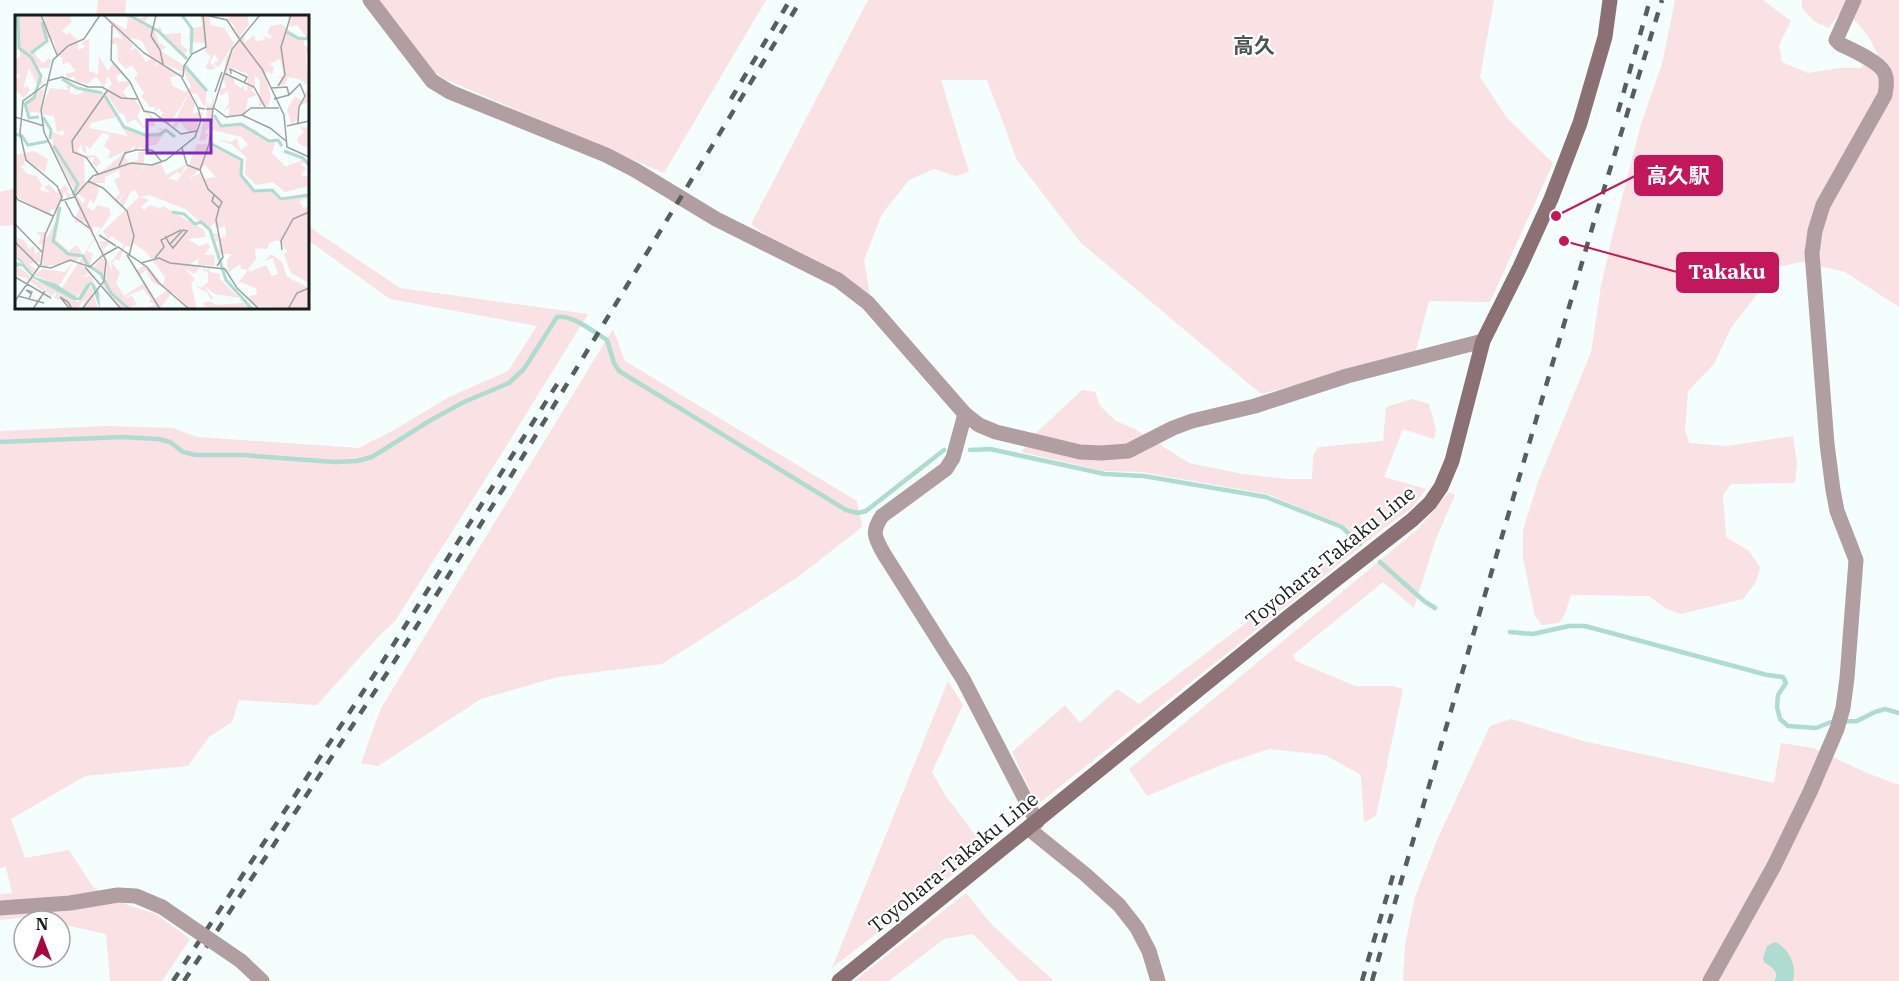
<svg xmlns="http://www.w3.org/2000/svg" width="1899" height="981" viewBox="0 0 1899 981" font-family="'IBM Plex Serif','Noto Sans JP',serif">
	<style>
		.green { fill: #fae1e3 }
		.water { fill: #aedcd1 }
		.lines { fill: none; stroke-linecap: round; stroke-linejoin: round }
		.stream { stroke: #aedcd1; stroke-width: 4.5 }
		.street { stroke: #b19ea0; stroke-width: 15 }
		.secondary { stroke: #8c7174; stroke-width: 15 }
		.rail { stroke: #575e5c; stroke-width: 4.5; stroke-dasharray: 10 10; stroke-linecap: butt }
		.street-bridge { stroke: #b19ea0; stroke-width: 15 }
		.labels { text-anchor: middle; dominant-baseline: central; stroke-width: 4.5; stroke-linejoin: round; paint-order: stroke }
		.street-label { font-size: 20px; fill: #181d1b; stroke: #fff }
		.neighbourhood-label { font-size: 21px; font-weight: bold; fill: #4c5754; stroke: #fff }
		.inset-river { fill: none; stroke: #aedcd1; stroke-width: 3 }
		.inset-road { fill: none; stroke: #9ca4a2; stroke-width: 1.5 }
		.view { fill: #7b2cbf; fill-opacity: 0.15; stroke: #7b2cbf; stroke-width: 3 }
		.inset-edge { fill: none; stroke: #181d1b; stroke-width: 3 }
		.leader { fill: none; stroke: #c2185b; stroke-width: 2 }
		.callout-dot { fill: #c2185b; stroke: #fff; stroke-width: 2 }
		.callout { fill: #c2185b; stroke: #c2185b; stroke-width: 2 }
		.callout-label { font-size: 21px; text-anchor: middle; font-weight: bold; fill: #fff }
	</style>
	<rect width="100%" height="100%" fill="#f4fefc"/>
	<path class="green" d="M98,0H126L125,16H96Z
		M376,0H766L664,173L445,79L426,67Z
		M868,0H1494L1480,77L1507,118L1553,163L1490,302L1429,301L1415,354L1261,394L1080,242L1017,160L987,80H941L969,172L955,176L934,169L909,180L882,214L864,260L870,295L841,291L751,224Z
		M1675,0H1763L1791,21L1779,45L1782,62L1808,73L1840,68H1860L1878,55L1868,36L1852,17L1838,15L1829,28L1815,22L1802,8V0H1899V307L1845,272L1802,262L1756,271L1758,293L1731,328L1714,364L1688,391L1685,431L1689,443L1726,446L1793,436L1797,463L1795,483L1731,484L1723,495L1726,537L1749,551L1760,567L1756,582L1743,599L1681,614L1666,609L1649,596L1571,595L1565,614L1559,623L1542,625L1535,616L1523,558V530L1538,482L1591,352L1601,286L1612,237L1641,124L1662,64Z
		M16,188V225L0,226V192Z
		M308,226L400,288L588,314L497,461L395,621L378,637L317,705L239,700L232,722L209,737L188,766L85,776L11,819L25,858L69,850L93,887L128,905L156,914L190,939L162,981H110L106,934L60,924V921H46L27,917L0,920V894L12,893L6,867L0,868V431L105,426L173,428L197,437L359,448L394,430L449,397L508,371L537,326L390,299L308,240Z
		M613,329L625,361L857,501L862,527L798,577L662,664L558,677L481,699L378,766L361,763L381,708Z
		M1082,390L1095,392L1100,406L1116,421L1135,429L1189,463L1243,474L1287,479H1312L1313,456L1318,447L1383,441L1386,407L1412,399L1429,404L1436,429L1434,439L1403,429L1384,477L1426,489L1411,509L1384,528L1037,805L1012,752L1065,705L1080,723L1117,689L1139,704L1358,538L1345,526L1267,494L1142,472L1104,471L1021,452L1036,433Z
		M1449,492L1455,495L1435,541L1414,608L1383,582L1293,655L1296,661L1355,686H1392L1403,689L1376,816L1364,822L1361,775L1325,755L1269,749L1221,765L1147,796L1129,769L1419,528Z
		M948,681L963,705L932,772L945,795L986,849L832,968Z
		M1511,719L1583,741L1774,783L1781,743L1813,748L1867,773L1899,785V981H1793C1797,966 1790,956 1781,945L1769,966L1773,967L1776,973L1774,981H1403L1405,945L1415,897L1437,840L1490,726Z
		M966,893L992,925L1054,981H1019L973,934L944,939L889,981H854Z"/>
	<path class="water" d="M1775,942C1790,949 1797,966 1793,981H1774C1780,971 1771,967 1764,962L1763,958L1767,946Z"/>
	<g class="lines">
		<path class="stream" d="M0,442L122,437L158,439L170,442L183,452L196,455H242L334,462L357,461L372,457L431,420L464,402L509,383L524,369L557,317C574,315 593,332 607,340L614,363L619,371L846,510L858,513L866,511L944,450
			M970,450L990,449L1105,474L1144,476L1266,497L1342,527L1360,544
			M1380,562L1424,601L1435,608
			M1510,632L1533,634L1569,626H1585L1767,675L1783,677L1786,683L1778,695L1777,707L1780,719L1788,726L1816,728L1831,722L1857,721L1875,712L1885,709L1899,713"/>
		<path class="street" d="M370,0L432,81L450,92L606,155L635,170L716,219L838,280L868,303L965,414L979,425L996,432L1080,452L1101,453L1128,451L1173,428L1192,421L1255,406L1347,376L1483,341
			M965,414L953,458L946,469L882,516C871,532 875,538 884,554L963,679L1037,822
			M1029,829L1086,875L1119,905L1137,928L1149,951L1158,981
			M0,908L70,903L118,895L136,896L162,907
			M241,961L262,981
			M1710,981L1774,866L1810,792L1837,729L1843,708L1847,678L1856,560L1837,511L1833,490L1827,444L1812,253L1815,231L1823,205L1885,95C1886,88 1888,79 1884,72C1878,61 1852,50 1840,44L1836,40L1854,0"/>
		<path class="secondary" d="M839,981L1288,617L1412,520L1430,503L1441,487L1452,461L1483,341L1520,267L1551,199L1580,123L1605,37L1610,0"/>
		<path class="rail" d="M731,99L790,0
			M1618,112L1650,0
			M173,981L380,666L559,381
			M184,981L389,670L503,489L801,0
			M1362,981L1394,872
			M1372,981L1593,225L1662,0"/>
		<path class="street-bridge" d="M162,907L241,961"/>
	</g>
	<g class="labels">
		<g class="street-label">
			<text transform="translate(1330 556) rotate(-39)">Toyohara-Takaku Line</text>
			<text transform="translate(953 862) rotate(-39)">Toyohara-Takaku Line</text>
		</g>
		<g class="neighbourhood-label">
			<text x="1254" y="45">高久</text>
		</g>
	</g>
	<g transform="translate(15 15)">
		<rect width="294" height="294" fill="#f4fefc"/>
		<path d="M0,0H26L29,12V2L55,0L57,7L47,16L52,20L54,17L63,25L42,39L39,26L33,23L28,32L22,31L20,40L28,48L34,43L36,46L34,53H21L27,60L28,71L30,61L31,62L28,72L25,69L20,75L23,68L18,69L21,67L14,53L8,74L12,71L15,75L9,83L0,75V64L6,61L0,57V44L5,42ZM88,0L111,15L113,4L109,0L123,4L135,0L128,9L139,13L144,28L151,32L146,36L170,51L192,77L190,93L182,79L176,78L180,90L177,98L187,97L188,101L183,103L182,115L175,118L165,107L161,113L157,112L175,76L154,110L146,107L141,99L143,102L148,99L144,93L139,97L141,92H135L126,81L129,78L119,63L123,59L117,50L111,54L103,46L102,30L95,28L99,22L108,24ZM114,23L126,25L137,44L131,47L121,33L115,36L118,30ZM141,46L169,57L176,72L170,77L158,71L155,63L164,59L144,48L141,52ZM185,0L195,3V10L209,13L219,28L204,52L198,49L204,45L199,39L195,48L201,53L195,55L190,53L196,42L190,37V28L175,27L174,23L175,9L178,13L187,11ZM208,0L213,4L215,0H232L234,9L224,23L218,9ZM273,0H294V24L289,25V30L294,34L291,40L294,87L283,91V105L278,107L283,108L276,109L272,94L280,81L287,86L293,71L284,64L273,62L270,70H264L266,63H260L269,61L265,44L254,49L259,52L257,60L254,56L250,59L256,82L252,93L248,89L244,92L245,67L240,60V72L236,75L242,80L233,83L230,101H213L215,92L209,96L214,88L213,76L206,81L204,75L211,72L208,63L211,43L230,19L229,28L239,20L241,26L250,25L248,21L255,24L257,21L252,18L255,11L266,9L283,22L292,23L282,10L274,12L277,3L273,5ZM214,52L233,59L232,77L228,73L230,69L226,73L219,68L220,63L212,60ZM145,11L148,19L166,18V29L172,35L169,42L142,15ZM74,24V56L83,59L84,41L93,56L98,48L108,58L101,61L103,67L113,66L115,69L108,76L113,84H119L126,93L122,103L124,104L126,107L129,112L134,110L135,101L129,97L127,94L136,100L141,111L128,113L120,104L112,108L109,99L104,98L91,77L101,102L76,108L74,113L113,121L105,110L128,119L150,116L145,115L141,112L152,115L142,129L132,132L138,137L135,141V136H129V150L123,160L130,150L146,148L151,160L172,149L165,160L163,157L153,163L162,166L174,150L182,129H199L228,145L226,161L239,175H258L266,184L294,180V185L289,183L284,187L288,193L294,191V268L276,258L269,240L272,236L263,225L254,228L252,234L240,233L241,244L233,254L234,257L251,250L257,261L263,259L258,243L249,246L256,239L267,247L272,262L294,273V294L240,291L232,282L242,279L241,273L225,267L221,271L233,255L226,254L225,249L213,258L212,245L217,239H203L204,226H197L201,223L196,218L205,219L202,224L211,221L210,211L203,214L199,208L194,214L170,194L134,180L125,182L134,185L126,192L129,195L135,190L145,194L148,191L189,215L191,222L172,224L184,231L193,228L195,232L189,240H199L200,251L183,250V244L175,249L185,253L179,259L168,252L180,264L176,269L182,294H175L158,278L161,274L144,294H130L140,289L134,287L136,284L128,274L108,283L117,281L122,290L105,294L87,271L91,265L92,252L89,262L79,252L87,242L92,250L83,222L85,226L96,227L88,235L97,256L96,247L109,230L96,221L94,225L88,216L124,182L120,175L116,176L108,192L104,188L111,176L102,188L99,185L105,178L99,165L105,162L104,155L90,162V168H81L84,176L79,189L75,184L72,192L79,196L82,190L94,193L96,199L72,236L78,239L75,251L65,249L79,261L84,259L88,266L83,259L77,263L70,254L73,259L67,262L75,261L83,274L74,267L62,282L47,273L86,213L78,211V223L70,207L59,208L64,194L59,183L62,180L68,189L70,184L60,177L34,127L38,129L37,117L48,121L50,115L42,117L39,101L26,99L27,92L35,73L54,75L46,66L50,71L56,69L55,78L63,80L71,75L86,80L82,75L89,78L97,69L93,61L89,72L81,61L73,69L61,66L59,61L53,64L50,59L61,56L53,47L47,50L48,44L43,40L60,28H63V35L70,32L66,27ZM87,118L95,120L89,131L95,136L93,144L111,136L70,171L69,144L79,142L78,148L73,146L82,152L86,147L80,140L69,141L62,135L67,129V136L72,138L70,130L75,134ZM121,129L118,137L125,132L131,135L123,138V145L114,148L109,141ZM190,150L201,162L189,164L186,158L173,164ZM118,228L131,237L150,262L148,271L139,258L132,252L122,248L128,251L121,256L124,261L131,255L137,267L152,275L139,285L129,268L109,281L101,268L105,257L97,248L101,244L104,246L110,231L117,232ZM29,73L25,98L16,97L13,103L10,87L20,78L24,80L22,77ZM195,75L199,85L197,99L201,107L207,111L226,109L243,116L242,123L246,120L253,126L261,125L257,138L271,152L277,149L272,144L278,149L289,144L291,148H285L291,154L286,160L294,162V171L270,177L258,167L241,170L230,159L231,142L216,129L200,124L216,127L222,123L225,135L233,130L227,122L193,114L189,118L193,119L191,125L184,126L189,104L193,105L191,100L193,85L194,93L198,86ZM285,112L294,113V134L283,128L282,123L289,117ZM19,136L33,144L30,157L9,146L10,151L5,150L12,159L22,161L27,170L25,175L35,178L29,172L34,169L42,178L50,169L54,176H50L57,180L53,183L49,177L41,203V195L36,194L34,200L5,184L0,175V140ZM45,200L41,225L54,236L62,230L67,238L62,246L27,252L29,230L23,229L26,221L21,217H31L32,222ZM0,222L9,225L14,234L19,231L20,240L25,235L26,247L14,249L21,255L18,259L0,240ZM59,246L44,271L19,260L28,254L50,257ZM194,251L195,257L206,259L204,263L224,283L200,279L189,271L198,283L196,285L192,277L183,273L181,269L186,273L193,267V257L188,256V252L191,256ZM5,253L21,266L35,270L63,287L76,270L83,294H68L70,284L62,294H57L44,281V286L40,283L41,277L36,281L31,276L30,271L28,276L11,263L0,260L3,259L0,254ZM195,286L201,290L228,288L237,294H191L188,288Z" fill="#fae1e3" fill-rule="evenodd"/>
		<path d="M0,242L3,243L6,245L20,262L41,269L63,283L71,270L75,267L78,268L84,277L85,294L76,269L66,285H59L18,263L7,251L0,252V247L8,249Z" fill="#aedcd1"/>
		<path class="inset-river" d="M3,0L4,33L16,42M114,0L143,16L172,44M167,0L177,14L176,39M272,17L283,23L292,24L294,19M16,38L32,26L27,7M16,42L26,61L19,83L10,89L14,103L24,102M170,51L192,76M47,64L62,73L87,78M90,81L109,112L130,120H144L151,115L160,122M199,100L206,111L226,109L254,126L263,125L267,131M28,102L36,115L35,124M0,119L7,121L13,130L34,126M197,129L227,145L226,160L239,176L257,175L266,184L294,180M39,131L63,169L58,180M269,136L288,143L294,150M45,192L38,226L53,239L68,241L73,250L86,259L96,278L114,294M157,197L169,199L180,209L186,207L195,215L211,265L237,294"/>
		<path class="inset-road" d="M26,0L42,40M88,0L129,38L166,61L183,93M141,0L136,21L145,35L148,49M190,0L212,5L225,25M97,10L96,45L115,67L129,96L139,98L166,119L182,116M225,25L247,54L269,100L272,132L294,142M209,58L239,72L250,92M216,59L215,54L232,62L229,68M168,62L169,51L177,39L191,32L188,0M32,66L47,62L73,72H87L106,83L122,84M263,71L270,60L266,32L276,0M256,73L272,72L274,80M200,77L207,57M259,84L274,80L285,69L290,81L284,92L283,108M199,93L211,102L227,100L236,93H264M191,94H198L217,34L245,0M198,94L194,129L185,155L193,174L207,187L204,193M227,100L255,113L271,126M0,102L29,111M272,111L294,106M167,133L172,150L185,155M104,151L110,138L121,135H137L147,147M83,159L71,142L58,137L57,126L92,76M73,166L88,173L112,196L119,221L114,241M0,180L3,185L38,201M199,180L197,186L204,193L201,205L208,242L202,251M45,186L59,182L78,161L116,148L137,150L151,145L180,122L186,105L183,93L190,94M50,186L58,201L74,213M0,209L27,237M84,220L101,231M150,221L154,228L158,233L172,216L168,215L155,229M0,227L24,251M267,235L266,226L278,204L294,197M89,240L103,232L132,252L143,267L174,294M112,240L145,294M140,243L149,232L146,225L166,215M126,248L144,243L155,248L210,254L222,273L244,294M24,251L36,253L55,245L75,252L88,240M70,252L106,294M0,262L36,283M3,281L29,288M45,282L53,287L56,292L54,293ZM13,284H14L17,277L11,275L16,279M0,286L26,249L30,220L47,182L42,171L11,145L5,118L8,86L31,69M18,294L30,276M67,294L89,266L91,246L29,117L26,95L38,45L53,31L69,24L85,0M273,294L282,278L294,273"/>
		<path class="view" d="M132,105H196V138H132Z"/>
		<rect width="294" height="294" class="inset-edge"/>
	</g>
	<path class="leader" d="M1556 216L1635 176M1564 241L1677 272"/>
	<g class="callout-dot">
		<circle cx="1556" cy="216" r="6"/>
		<circle cx="1564" cy="241" r="6"/>
	</g>
	<g class="callout">
		<rect x="1635" y="156" width="87" height="39" rx="6"/>
		<rect x="1677" y="253" width="101" height="39" rx="6"/>
	</g>
	<g class="callout-label">
		<text x="1678" y="183">高久駅</text>
		<text x="1727" y="279">Takaku</text>
	</g>
	<g transform="translate(42 939)"><circle r="28" fill="#ffffff" stroke="#a3a5a4" stroke-width="1.5"/>
	<path d="M0-4.5L10 22L0 15L-10 22Z" fill="#a4093d"/>
	<text y="-9" font-size="16" font-weight="bold" text-anchor="middle" fill="#181d1b">N</text>
	</g>
</svg>
